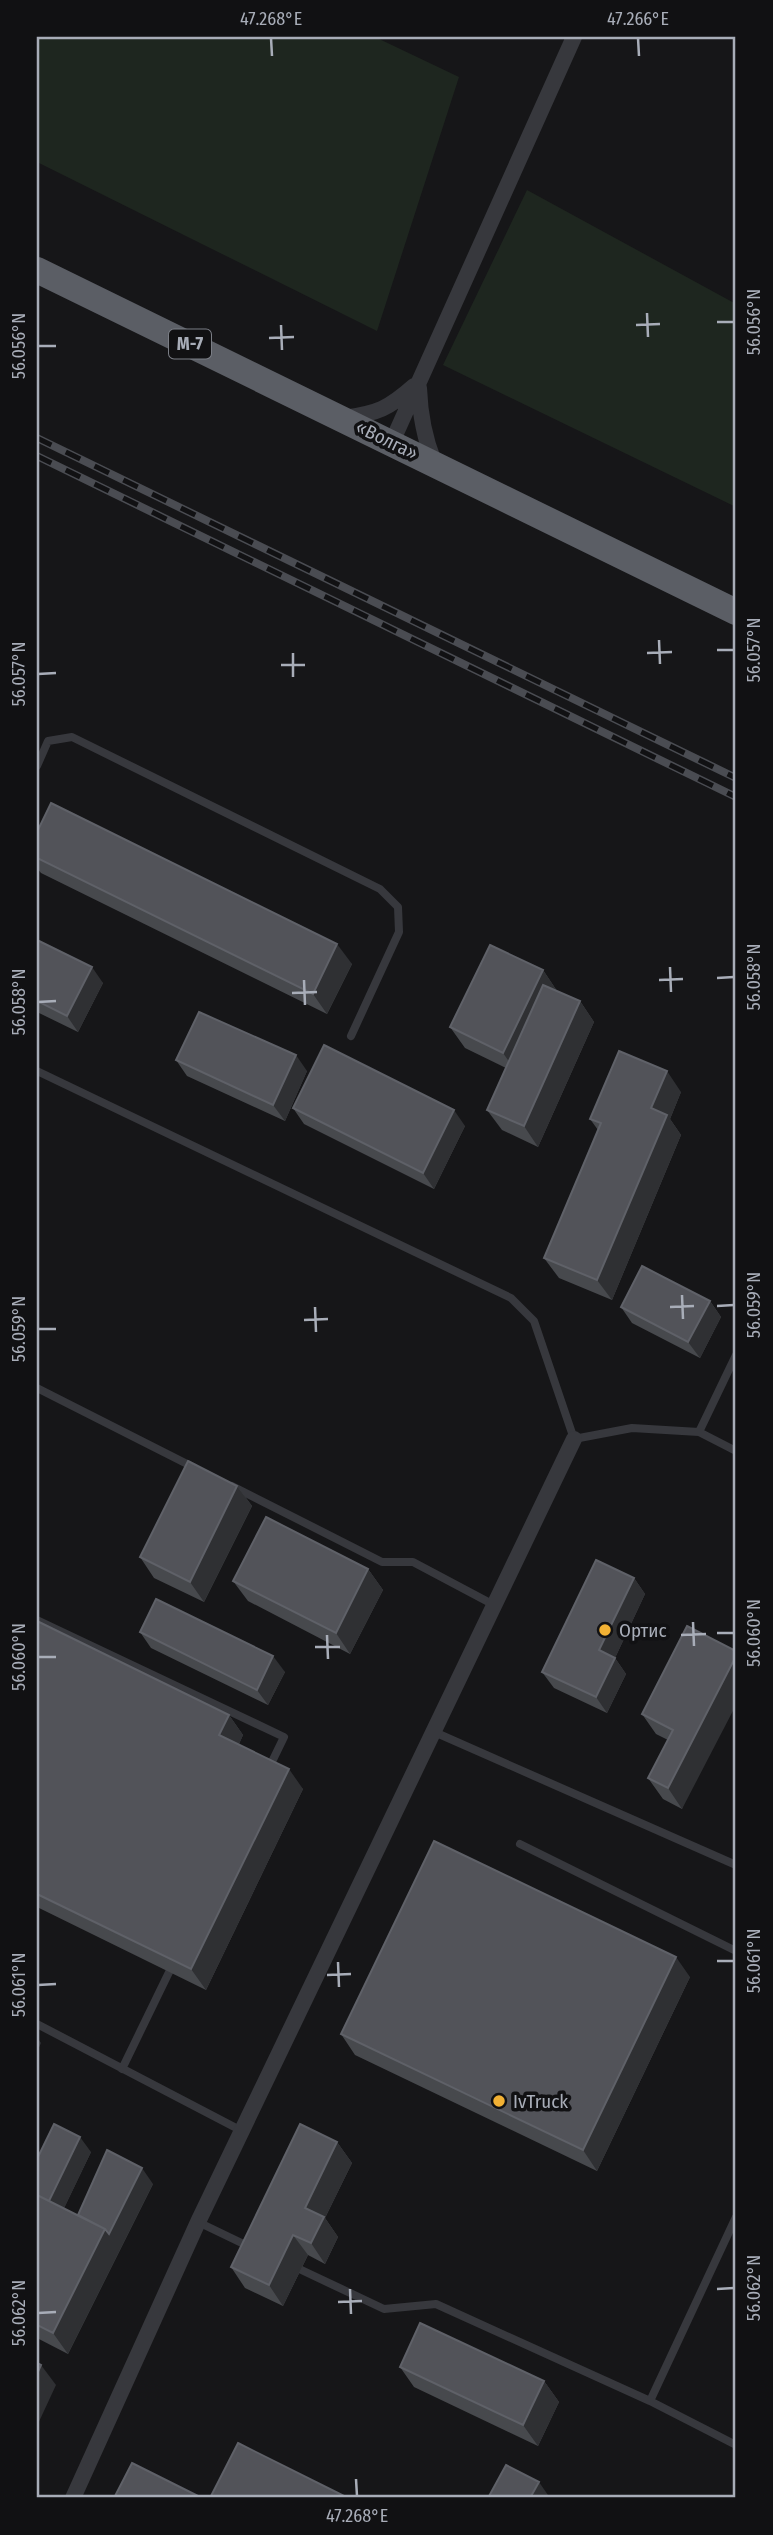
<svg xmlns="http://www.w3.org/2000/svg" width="773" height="2535" viewBox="0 0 773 2535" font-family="'Fira Sans Condensed',sans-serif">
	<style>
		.green { fill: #1e261f }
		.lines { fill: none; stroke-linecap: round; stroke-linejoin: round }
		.service { stroke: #37383d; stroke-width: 8 }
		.minor { stroke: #37383d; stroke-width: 16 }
		.trunk { stroke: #5b5e65; stroke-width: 26 }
		.rail-casing { stroke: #4a4c52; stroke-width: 8 }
		.rail { stroke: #111113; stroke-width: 5; stroke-dasharray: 16; stroke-linecap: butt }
		.wall { fill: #47494d }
		.shaded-wall { fill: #2f3033 }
		.building { fill: #525359; stroke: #5f6168; stroke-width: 2 }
		.ticks { fill: none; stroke: #a8adb8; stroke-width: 2.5 }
		.poi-dot { fill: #f2b134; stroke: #111113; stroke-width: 2.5 }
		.labels { text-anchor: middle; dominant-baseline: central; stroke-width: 7; stroke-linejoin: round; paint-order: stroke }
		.shield { fill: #111113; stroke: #7b7e86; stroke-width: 2 }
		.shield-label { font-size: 18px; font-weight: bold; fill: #a8adb8 }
		.street-label { font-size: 19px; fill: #a8adb8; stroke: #111113 }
		.poi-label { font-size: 19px; fill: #a8adb8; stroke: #111113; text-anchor: start }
		.neatline { fill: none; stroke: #a8adb8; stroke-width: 2.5 }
		.ticks-label { font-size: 18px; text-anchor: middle; fill: #a8adb8 }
	</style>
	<rect width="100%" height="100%" fill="#161618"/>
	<path class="green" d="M37,37H375L459,77L377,331L37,162Z
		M527,190L736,304V507L443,365Z"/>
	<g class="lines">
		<path class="service" d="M37,766L48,741L72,737L380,889L398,907L399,932L351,1036
			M37,1071L511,1298L534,1321L574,1439L632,1428L699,1432L736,1451
			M37,1388L195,1468
			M699,1432L736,1355
			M232,1486L382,1562H413L494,1605
			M37,1620L284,1737L268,1770
			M432,1731L736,1865
			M520,1844L736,1951
			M37,2024L242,2131
			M122,2069L173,1964
			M198,2222L252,2248
			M293,2266L384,2309L436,2304L650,2401L736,2445
			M650,2401L736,2217"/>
		<path class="minor" d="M419,388C420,415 424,437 434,462
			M344,418C378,413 388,409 414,386
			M392,442L574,37
			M73,2498L198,2222L574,1439"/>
		<path class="trunk" d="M37,270L736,612"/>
		<g class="rail-casing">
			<path id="rail" d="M37,438L736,778
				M37,456L736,797"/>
		</g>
		<use href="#rail" class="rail"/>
	</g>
	<path class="wall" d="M37,832L352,964L327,1014L41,873L37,868Z
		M37,940L103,983L78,1032L37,1012Z
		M543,970L557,991L580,1001L594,1022L538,1147L502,1130L487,1110L506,1068L465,1048L450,1027Z
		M176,1060L307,1071L285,1121L187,1076Z
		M681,1092L670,1119L681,1135L612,1300L559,1278L544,1258L598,1130L590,1119Z
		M293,1108L465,1126L434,1189L304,1124Z
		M710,1301L721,1317L700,1358L632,1323L621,1307Z
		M237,1486L252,1506L204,1602L154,1578L140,1557Z
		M368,1569L383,1590L350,1654L248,1601L233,1581Z
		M634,1578L645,1594L615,1658L626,1674L607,1713L554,1688L542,1672Z
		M37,1621L229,1715L243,1735L239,1744L303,1789L206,1990L37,1907Z
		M140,1632L285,1672L268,1705L151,1648Z
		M736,1651L682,1809L663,1799L648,1778L668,1740L656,1734L642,1714Z
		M690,1977L597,2171L355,2055L341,2034Z
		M337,2142L352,2163L325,2218L338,2237L325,2264L308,2255L283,2306L245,2288L231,2267Z
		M91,2152L64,2208L78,2215L153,2184L68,2354L37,2338V2159Z
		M400,2367L544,2381L559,2402L538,2446L414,2387Z"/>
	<path class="shaded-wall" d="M337,944L352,964L327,1014L313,994Z
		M92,967L103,983L78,1032L67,1016Z
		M543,970L557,991L517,1073L503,1053Z
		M580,1001L594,1022L538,1147L524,1126Z
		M296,1055L307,1071L285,1121L273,1105Z
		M667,1071L681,1092L670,1119L681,1135L612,1300L597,1280L651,1108Z
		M454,1110L465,1126L434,1189L423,1173Z
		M710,1301L721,1317L700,1358L688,1342Z
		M237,1486L252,1506L204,1602L190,1582Z
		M368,1569L383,1590L350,1654L336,1633Z
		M634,1578L645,1594L615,1658L626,1674L607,1713L596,1697L599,1650Z
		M273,1656L285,1672L268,1705L257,1690Z
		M736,1656V1705L682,1809L668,1788Z
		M229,1715L243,1735L234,1755L219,1735Z
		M289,1769L303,1789L206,1990L191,1969Z
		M676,1957L690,1977L597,2171L583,2150Z
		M37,2037L41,2043L37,2052Z
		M80,2137L91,2152L59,2219L48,2203Z
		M337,2142L352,2163L325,2218L338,2237L325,2264L311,2243L305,2208Z
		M142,2168L153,2184L68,2354L53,2333L105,2229Z
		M293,2235L308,2255L283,2306L269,2285Z
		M41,2365L56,2385L37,2426V2374Z
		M544,2381L559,2402L538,2446L523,2425Z
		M539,2482L550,2498H530Z"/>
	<path class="building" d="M51,803L337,944L313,994L37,858V832Z
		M37,940L92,967L67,1016L37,1001Z
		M490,945L543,970L503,1053L450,1027Z
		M543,985L580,1001L524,1126L487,1110Z
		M199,1012L296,1055L273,1105L176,1060Z
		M324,1045L454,1110L423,1173L293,1108Z
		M619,1051L667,1071L651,1108L667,1115L597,1280L544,1258L601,1123L590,1119Z
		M642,1266L710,1301L688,1342L621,1307Z
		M188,1461L237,1486L190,1582L140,1557Z
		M266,1517L368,1569L336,1633L233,1581Z
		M596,1560L634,1578L599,1650L615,1658L596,1697L542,1672Z
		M156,1599L273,1656L257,1690L140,1632Z
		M37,1621L229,1715L219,1735L289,1769L191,1969L37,1894Z
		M687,1626L736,1651V1656L668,1788L648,1778L673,1730L642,1714Z
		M434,1841L676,1957L583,2150L341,2034Z
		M54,2124L80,2137L49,2201L37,2195V2159Z
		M300,2124L337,2142L305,2208L324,2217L311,2243L293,2235L269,2285L231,2267Z
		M107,2150L142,2168L109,2234L105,2229L78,2215Z
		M37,2195L105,2229L53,2333L37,2325Z
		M420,2323L544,2381L523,2425L400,2367Z
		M37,2363L41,2365L37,2374Z
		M238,2443L348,2498H210Z
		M132,2463L202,2498H114Z
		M506,2465L539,2482L530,2498H488Z"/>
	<path class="ticks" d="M271,38L272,56M638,38L639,56M647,313L648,337M717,322H734M281,325L282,350M636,325L660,324M269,338L294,337M38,346H56M659,640L660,664M717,650H734M293,653V677M647,653L672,652M281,665H305M38,674L56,673M670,967L671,992M717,978L734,977M304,980L305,1005M659,980L683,979M292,993L317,992M38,1002L56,1001M682,1295L683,1319M717,1306L734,1305M315,1307L316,1332M670,1307L694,1306M304,1320L328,1319M38,1329H56M693,1622L694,1646M717,1633H734M327,1635L328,1659M681,1635L706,1634M315,1647H340M38,1657H56M717,1961H734M338,1962L339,1987M327,1975L351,1974M38,1985L56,1984M350,2289L351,2314M717,2289L734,2288M338,2302L362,2301M38,2313L56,2312M356,2479L357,2496"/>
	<g class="poi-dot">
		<circle cx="605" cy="1630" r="7"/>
		<circle cx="499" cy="2101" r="7"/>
	</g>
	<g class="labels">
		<rect class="shield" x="169" y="329.5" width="42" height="29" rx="5"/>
		<g class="shield-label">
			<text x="190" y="344">М-7</text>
		</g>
		<g class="street-label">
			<text transform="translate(387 440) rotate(26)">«Волга»</text>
		</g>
		<g class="poi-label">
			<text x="619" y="1630">Ортис</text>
			<text x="513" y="2101">IvTruck</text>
		</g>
	</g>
	<rect width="773" height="2535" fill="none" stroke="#111113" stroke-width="77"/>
	<rect x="38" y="38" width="696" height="2458" class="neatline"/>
	<g class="ticks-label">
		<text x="271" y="25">47.268°E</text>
		<text x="638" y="25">47.266°E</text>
		<text transform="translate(754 322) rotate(-90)" y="6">56.056°N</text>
		<text transform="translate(19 346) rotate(-90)" y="6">56.056°N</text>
		<text transform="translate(754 650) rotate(-90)" y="6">56.057°N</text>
		<text transform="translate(19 674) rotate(-90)" y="6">56.057°N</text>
		<text transform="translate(754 977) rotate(-90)" y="6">56.058°N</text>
		<text transform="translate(19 1002) rotate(-90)" y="6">56.058°N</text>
		<text transform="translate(754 1305) rotate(-90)" y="6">56.059°N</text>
		<text transform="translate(19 1329) rotate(-90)" y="6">56.059°N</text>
		<text transform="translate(754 1633) rotate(-90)" y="6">56.060°N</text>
		<text transform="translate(19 1657) rotate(-90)" y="6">56.060°N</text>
		<text transform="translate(754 1961) rotate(-90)" y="6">56.061°N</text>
		<text transform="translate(19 1985) rotate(-90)" y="6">56.061°N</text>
		<text transform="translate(754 2288) rotate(-90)" y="6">56.062°N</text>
		<text transform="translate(19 2313) rotate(-90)" y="6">56.062°N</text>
		<text x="357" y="2522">47.268°E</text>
	</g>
</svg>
